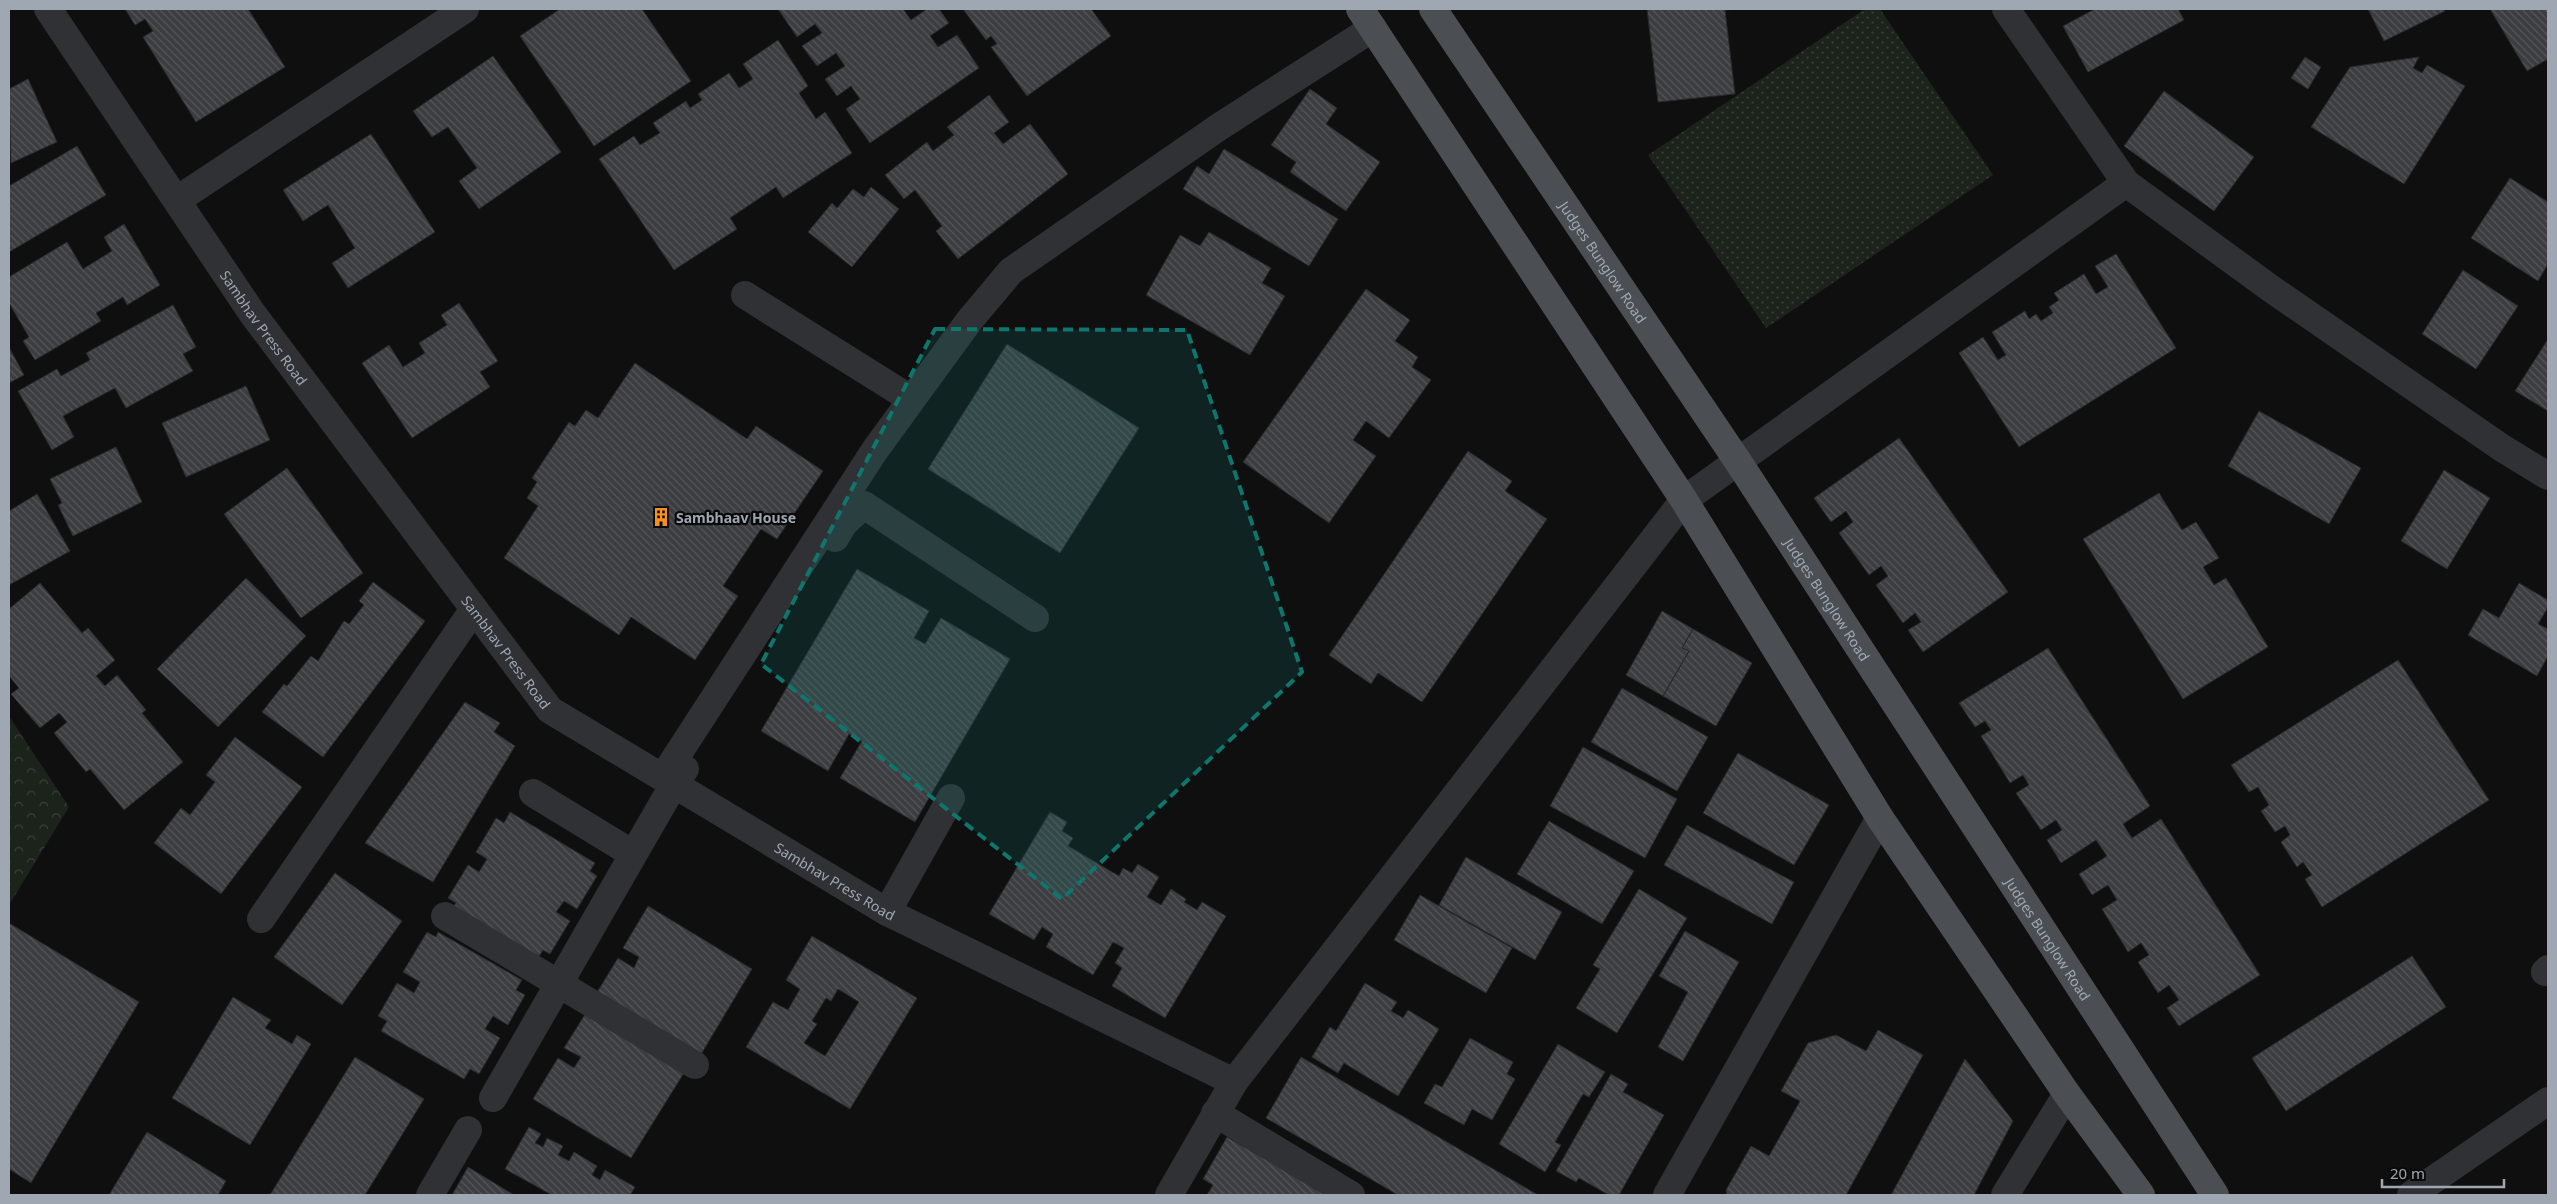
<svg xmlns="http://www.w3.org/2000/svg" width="2557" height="1204" viewBox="0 0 2557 1204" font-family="'Noto Sans',sans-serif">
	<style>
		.grass { fill: url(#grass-dots) }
		.park { fill: url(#park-crowns) }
		.building { fill: url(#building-back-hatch); stroke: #29292c; fill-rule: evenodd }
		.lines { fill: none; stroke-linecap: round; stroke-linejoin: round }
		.minor { stroke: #303135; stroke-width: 28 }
		.major { stroke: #4b4f54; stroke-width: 28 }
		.marked { fill: #0f766e; fill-opacity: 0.2; stroke: #0f766e; stroke-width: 4; stroke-dasharray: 10 6; stroke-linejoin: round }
		.labels { text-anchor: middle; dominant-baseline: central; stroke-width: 4.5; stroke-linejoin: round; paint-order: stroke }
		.street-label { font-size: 14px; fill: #9fa8b2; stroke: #0a0a0b }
		.poi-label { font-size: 14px; font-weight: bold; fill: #9fa8b2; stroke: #0a0a0b; text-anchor: start }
	</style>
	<defs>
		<pattern id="grass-dots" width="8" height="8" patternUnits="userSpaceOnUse" patternTransform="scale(1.25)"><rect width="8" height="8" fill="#1b231b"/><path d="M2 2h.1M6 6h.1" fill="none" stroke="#39403a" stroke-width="1.8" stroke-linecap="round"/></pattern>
		<pattern id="park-crowns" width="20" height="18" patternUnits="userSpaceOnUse" patternTransform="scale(1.25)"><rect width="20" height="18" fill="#1b231b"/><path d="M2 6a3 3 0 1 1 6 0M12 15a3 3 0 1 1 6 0" fill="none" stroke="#39403a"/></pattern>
		<pattern id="building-back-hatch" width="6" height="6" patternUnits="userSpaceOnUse" patternTransform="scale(1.25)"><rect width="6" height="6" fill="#3b3d40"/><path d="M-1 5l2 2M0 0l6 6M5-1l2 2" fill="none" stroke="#545659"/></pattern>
	</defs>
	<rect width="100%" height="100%" fill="#0f0f10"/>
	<path class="grass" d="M1865,9H1880L1993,175L1766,328L1648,155Z"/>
	<path class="park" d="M9,716L69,807L9,905Z"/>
	<path class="building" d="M125,9H248L285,67L196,122L143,37L153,31L145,19L135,25Z
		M560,9H642L691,81L594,146L520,36Z
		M778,9H903L911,20L927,9H939L949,23L930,36L938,47L957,35L979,68L870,143L846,109L860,99L851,86L837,96L825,79L845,66L836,53L817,66L802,46L822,33L815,24L797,37Z
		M963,9H1091L1111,36L1027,96L991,47L997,44L991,36L986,40Z
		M1647,9H1740L1725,10L1735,94L1658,102Z
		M2095,9H2178L2184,20L2088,72L2063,26Z
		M2368,9H2443L2445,11L2384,41Z
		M2490,9H2548V59L2527,71Z
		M778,40L808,86L799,93L816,119L825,112L852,153L783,198L776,187L730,218L737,229L674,270L599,159L634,136L640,145L660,133L653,123L686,101L690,108L702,100L698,94L729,73L739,88L753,79L743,64Z
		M493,56L561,152L479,209L459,181L477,168L448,127L432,137L413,111Z
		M2305,57L2321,67L2308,89L2291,78Z
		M2419,57L2413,68L2422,73L2427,65L2465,86L2404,184L2311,127L2350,67Z
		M28,79L57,142L11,163L9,89Z
		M1310,89L1337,108L1326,124L1380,162L1346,211L1290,172L1296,162L1271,145Z
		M2164,91L2254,157L2214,211L2124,146Z
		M989,95L1009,122L994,133L1003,144L1030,124L1068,174L958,259L936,231L942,226L915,190L904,199L885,175L927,142L933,151L954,135L947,127Z
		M371,134L435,232L348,288L332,263L355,248L328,205L303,221L283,190Z
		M77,146L106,195L9,252V186Z
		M1224,149L1338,219L1309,266L1183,189L1197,166L1209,174Z
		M2510,178L2548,202V264L2538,281L2471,238Z
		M871,187L899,209L852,267L808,232L832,203L837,208L853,189L864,197Z
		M124,224L160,285L127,305L123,297L96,313L101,321L35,360L23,341L29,337L9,303V277L67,242L83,269L112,251L104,237Z
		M1209,232L1271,268L1262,283L1285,296L1250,355L1146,295L1180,235L1200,246Z
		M2116,254L2176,348L2019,447L1959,353L1983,337L1998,360L2006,355L1992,332L2025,311L2029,319L2036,314L2041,321L2053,313L2049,307L2059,300L2054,293L2084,274L2096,294L2108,287L2095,266Z
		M2463,270L2518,306L2476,369L2422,334Z
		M1366,289L1410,320L1395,341L1418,357L1412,367L1431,380L1389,438L1366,421L1353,440L1376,456L1329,523L1243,462Z
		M459,303L498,361L480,372L490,387L412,438L362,363L389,345L403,367L425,353L419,343L447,325L441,315Z
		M173,305L196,347L183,354L193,371L126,408L115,388L63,416L74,437L52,450L18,391L57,369L61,376L90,360L86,353Z
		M2548,339V411L2515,391Z
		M1007,344L1139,428L1060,553L928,469Z
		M9,347L24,375L9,383Z
		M635,363L747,439L756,426L823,471L777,539L761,529L723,586L738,596L695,660L631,617L619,635L504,558L538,506L527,498L537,482L532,478L569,422L575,426L586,410L598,418Z
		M246,386L270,440L186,477L162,423Z
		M2259,411L2361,468L2329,524L2228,466Z
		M1899,438L2008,592L1923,652L1908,630L1921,622L1915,613L1903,623L1876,585L1888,576L1881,566L1869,575L1839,533L1853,522L1846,511L1831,522L1814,498Z
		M116,447L142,502L73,536L58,505L62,503L50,479Z
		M1468,451L1512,481L1505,491L1547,519L1422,702L1378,673L1371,684L1329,655Z
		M287,468L363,573L301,618L224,514Z
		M2444,470L2490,498L2447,569L2401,541Z
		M2159,493L2182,530L2196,522L2219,558L2203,567L2214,585L2226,578L2268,647L2183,699L2083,539Z
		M37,494L70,551L9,585V511Z
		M857,569L929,611L914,638L925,644L941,618L1010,659L915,822L840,778L862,741L849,734L828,771L761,731Z
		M246,578L306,636L218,727L157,669Z
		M373,582L425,621L323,757L262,712L284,684L287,686L311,656L318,661L344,621L349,624L364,605L359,601Z
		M40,583L82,633L88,628L115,660L96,676L105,686L117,675L146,710L142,713L183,762L124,810L90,769L86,772L54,733L67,722L59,713L40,728L11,694L19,688L9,676V609Z
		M2519,583L2548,600V607L2538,624L2548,629V656L2537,676L2468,635L2483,609L2499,618Z
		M1662,611L1693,629L1682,648L1689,651L1663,696L1626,675Z
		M1693,629L1752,663L1716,726L1663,696L1689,651L1682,648Z
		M2048,648L2150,806L2123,824L2132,838L2161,819L2260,975L2179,1026L2167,1008L2179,1000L2169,985L2158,993L2138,962L2149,955L2141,943L2128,952L2102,909L2117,900L2108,885L2092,895L2079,874L2107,856L2096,840L2061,863L2047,840L2062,830L2056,820L2041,830L2016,793L2029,785L2023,775L2010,783L1981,736L1991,730L1985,721L1975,727L1959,703Z
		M2398,660L2489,800L2322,907L2305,879L2312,875L2303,862L2297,867L2281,842L2290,835L2285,826L2275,832L2261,811L2269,805L2258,787L2249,792L2231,765Z
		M1622,688L1708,737L1677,791L1591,742Z
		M465,702L500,723L494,732L515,746L433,882L365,843Z
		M235,737L302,787L221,894L154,843L181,808L190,815L215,782L206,775Z
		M1583,747L1677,799L1645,858L1550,806Z
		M1738,753L1829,805L1794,865L1703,813Z
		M510,812L595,863L590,871L597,876L577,909L564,901L556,912L570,921L550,954L543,950L538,958L453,907L456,903L448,898L468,865L479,872L487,859L476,852L496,818L504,823Z
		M1050,812L1067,822L1062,831L1073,838L1068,846L1119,876L1123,868L1132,873L1138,864L1159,877L1147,897L1161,905L1171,889L1186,899L1184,902L1197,910L1202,902L1226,916L1165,1018L1112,986L1122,968L1115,963L1124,948L1113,942L1093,975L1046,947L1053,934L1042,927L1034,940L989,914Z
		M1549,821L1634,871L1602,924L1517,874Z
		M1687,825L1794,882L1772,924L1664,865Z
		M1466,857L1562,912L1535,960L1439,905Z
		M335,873L402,921L342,1005L274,957Z
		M1639,889L1687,918L1617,1033L1576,1008L1600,969L1593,965Z
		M1420,895L1512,948L1486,993L1394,940Z
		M648,906L752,969L697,1061L593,999L618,958L634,968L639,957L623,948Z
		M9,923L139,1002L31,1183L9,1169Z
		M1685,931L1739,962L1683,1061L1658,1047L1688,992L1659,976Z
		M427,932L436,937L438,932L522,980L516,990L525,995L508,1025L493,1016L485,1029L500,1038L479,1074L470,1069L464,1079L381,1031L387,1021L378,1016L397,983L414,993L420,982L403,972Z
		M812,936L917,998L850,1109L746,1047L773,1002L788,1010L800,989L786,980ZM838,989L859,1002L825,1056L804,1043L817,1024L812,1021L826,998L831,1001Z
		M2412,956L2446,1007L2286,1111L2252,1058Z
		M1365,983L1397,1002L1391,1011L1403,1018L1408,1010L1439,1029L1398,1096L1344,1063L1338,1073L1312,1057L1330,1027L1336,1031Z
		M233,997L271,1020L265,1028L292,1044L297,1035L311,1044L250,1145L172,1098Z
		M589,1008L687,1068L631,1158L533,1099L558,1058L574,1068L581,1057L564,1048Z
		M1878,1030L1923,1055L1846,1195H1727L1726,1190L1751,1146L1769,1156L1800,1101L1781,1091L1808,1043L1836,1035L1866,1051Z
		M1470,1038L1513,1062L1507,1074L1515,1079L1492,1120L1472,1109L1464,1125L1424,1103L1435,1084L1442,1087Z
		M1558,1044L1605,1072L1589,1097L1583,1094L1555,1142L1561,1145L1545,1172L1499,1144Z
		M355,1057L424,1099L365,1195H270Z
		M1301,1057L1538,1195H1398L1266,1118Z
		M1965,1059L2013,1121L1974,1195H1891Z
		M1611,1074L1628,1084L1623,1092L1664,1115L1619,1195H1609L1579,1178L1576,1182L1556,1171Z
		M529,1127L541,1134L535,1143L543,1147L547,1138L563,1146L558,1155L569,1161L574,1152L597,1166L592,1175L600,1180L605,1170L635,1187L630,1195H552L505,1169Z
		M147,1132L226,1181L218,1195H109Z
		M1227,1137L1323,1192L1321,1195H1207L1213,1185L1203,1179Z
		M468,1167L514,1195H452Z"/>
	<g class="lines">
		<g class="minor">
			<path id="s1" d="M48,9L252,313L550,710L887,912L1234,1082"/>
			<path d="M2006,9L2126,183L2270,288L2502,448L2548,476"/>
			<path d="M177,200L465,9"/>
			<path d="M745,295L911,399"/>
			<path d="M835,538L844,523L864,505L1035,618"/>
			<path d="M663,777L875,450L969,321L1011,271L1219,127L1373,28"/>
			<path d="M533,793L633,854"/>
			<path d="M887,912L951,798"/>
			<path d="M445,916L695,1065"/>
			<path d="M261,919L474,609"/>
			<path d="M2545,972L2548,969"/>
			<path d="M493,1098L674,784L685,769"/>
			<path d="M1215,1113L1351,1195"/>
			<path d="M430,1195L468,1130"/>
			<path d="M1169,1195L1234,1082L1684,500L2126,183"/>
			<path d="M1667,1195L1880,818"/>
			<path d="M2005,1195L2067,1094"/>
			<path d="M2411,1195L2548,1101"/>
		</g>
		<g class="major">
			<path d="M1360,9L1684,500L1880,818L2067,1094L2141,1195"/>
			<path id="s2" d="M1433,9L1739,463L2215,1195"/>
		</g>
	</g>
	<path class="marked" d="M935,329L1187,330L1302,672L1062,899L761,664Z"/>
	<defs>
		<g id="building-bare" transform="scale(1.5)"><path d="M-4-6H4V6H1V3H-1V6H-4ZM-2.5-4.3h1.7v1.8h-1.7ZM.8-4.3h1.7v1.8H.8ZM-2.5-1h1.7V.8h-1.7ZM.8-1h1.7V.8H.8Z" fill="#fa8f1d" stroke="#0a0a0b" stroke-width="2.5" paint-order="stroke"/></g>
	</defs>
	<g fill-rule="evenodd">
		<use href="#building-bare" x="661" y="517"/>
	</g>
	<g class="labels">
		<g class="street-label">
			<text stroke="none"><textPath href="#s2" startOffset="305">Judges Bunglow Road</textPath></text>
			<text stroke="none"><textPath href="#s1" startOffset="385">Sambhav Press Road</textPath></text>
			<text stroke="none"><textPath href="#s2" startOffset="710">Judges Bunglow Road</textPath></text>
			<text stroke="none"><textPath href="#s1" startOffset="790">Sambhav Press Road</textPath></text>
			<text stroke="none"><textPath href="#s1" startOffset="1195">Sambhav Press Road</textPath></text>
			<text stroke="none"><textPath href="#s2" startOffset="1115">Judges Bunglow Road</textPath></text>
		</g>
		<g class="poi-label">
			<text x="676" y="517">Sambhaav House</text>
		</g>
	</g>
	<rect width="2557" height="1204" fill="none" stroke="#9fa8b2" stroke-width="20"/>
	<path d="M2382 1179v8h122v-8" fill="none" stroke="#9fa8b2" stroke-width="2.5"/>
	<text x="2390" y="1179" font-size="15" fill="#9fa8b2" stroke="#0a0a0b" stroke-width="4" paint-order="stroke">20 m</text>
</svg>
